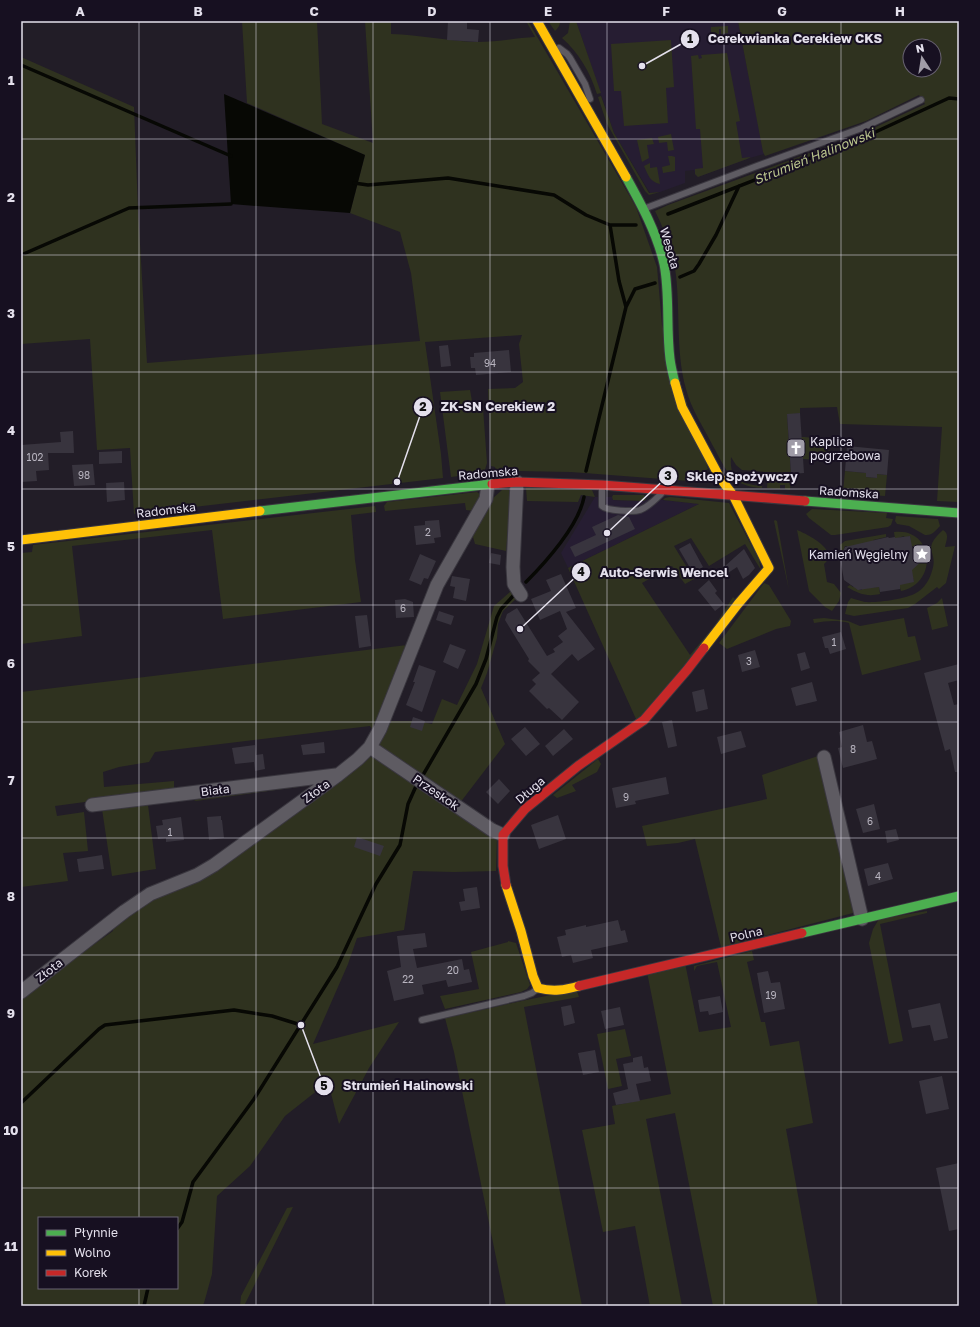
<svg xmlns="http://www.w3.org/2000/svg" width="980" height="1327" viewBox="0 0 980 1327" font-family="'Golos Text',sans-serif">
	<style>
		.built { fill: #261d32 }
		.green { fill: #2f321f; fill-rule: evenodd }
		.water { fill: #070804 }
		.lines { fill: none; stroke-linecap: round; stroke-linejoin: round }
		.stream { stroke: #070804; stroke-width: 3.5 }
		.building { fill: #38343e }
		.lane-casing { stroke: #3a373f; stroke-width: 8 }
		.street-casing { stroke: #3a373f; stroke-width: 15 }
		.fast-casing { stroke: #3a373f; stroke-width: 11 }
		.slow-casing { stroke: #3a373f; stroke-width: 11 }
		.jam-casing { stroke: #3a373f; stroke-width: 11 }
		.lane { stroke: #5e5b62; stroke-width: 6 }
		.street { stroke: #5e5b62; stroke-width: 13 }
		.fast { stroke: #4caf50; stroke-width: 9 }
		.slow { stroke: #ffc107; stroke-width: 9 }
		.jam { stroke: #c62828; stroke-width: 9 }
		.grid { fill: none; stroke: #e4e0ec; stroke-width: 1; stroke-opacity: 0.55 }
		.labels { text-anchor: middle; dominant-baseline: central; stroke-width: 4; stroke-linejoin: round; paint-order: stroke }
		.number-label { font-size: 10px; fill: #b9b5c0 }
		.street-label { font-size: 12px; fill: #e4e0ec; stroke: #171021 }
		.poi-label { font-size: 12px; fill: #e4e0ec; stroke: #171021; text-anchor: start }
		.water-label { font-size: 13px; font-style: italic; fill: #bbc68d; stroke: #171021 }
		.leader { fill: none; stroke: #e4e0ec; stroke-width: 1.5 }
		.callout-dot { fill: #e4e0ec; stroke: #171021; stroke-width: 1.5 }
		.mark-label { font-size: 12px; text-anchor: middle; font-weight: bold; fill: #111 }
		.callout-label { font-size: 13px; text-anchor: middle; font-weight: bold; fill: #e4e0ec; stroke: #171021; stroke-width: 4; stroke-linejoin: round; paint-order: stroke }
		.neatline { fill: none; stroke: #e4e0ec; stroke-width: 1.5 }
		.grid-label { font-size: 13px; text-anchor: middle; font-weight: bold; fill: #e4e0ec }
	</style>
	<rect width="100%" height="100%" fill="#221d27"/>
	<path class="built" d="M576,21H738L764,154L750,158L698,177L695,174L694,170L685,171V183L660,192L650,193L614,133Z
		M595,497H612L613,500L643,501L646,500H663L699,504L568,568L561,553Z"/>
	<path class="green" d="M242,21H317L322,124L373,143L365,21H391V34C420,35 448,41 477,42C496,42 516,38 535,37L526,21H528L636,207L657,267L662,325L708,469L704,471L705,478L702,482L571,472L519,471L496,472L495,467L491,466L488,389L515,388L523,382L519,344L522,335L425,342L441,454L443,478L134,514L130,448L97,450L90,339L21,344V57L134,107L138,210L147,363L420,341L411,273L400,232L350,213L365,155L247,103Z
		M548,21H560C560,26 558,28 555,31Z
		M570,21H576L601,93L597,94C590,72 579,53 562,38L568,33Z
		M738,21H959V502L937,501L942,427L840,424L837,407L800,408V413L787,415L791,474L742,470L736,465L731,457C729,481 742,484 762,486V488C730,486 727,471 713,446C704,428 691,409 686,389C675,349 681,308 675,268C672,248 664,229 655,211L668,205L861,134L925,104L919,95L866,121L765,156L763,152ZM910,46H934V70H910Z
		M728,26V33L721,34V29H719V34H711V27Z
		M671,40L674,87L666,88L668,123L624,126L621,91H614L611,44Z
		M727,53L740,121L736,122L742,158L751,157L747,159L698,177L695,174V169L703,168L700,129H696L691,56L698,55L699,59L702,58L701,55Z
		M601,96L614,133L649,193L660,192L649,195L645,191L607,124L598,97Z
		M671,134L674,150L668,151L667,142L659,143L658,137Z
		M652,138L654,144L647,145L649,158L642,162L637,140Z
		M668,156H672L675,157V171L663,173L662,167L670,165Z
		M650,163V168L657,167L660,184C650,182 648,175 644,166Z
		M470,390L473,407L483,408L487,463L484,473L451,477L440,392Z
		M801,437C818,437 830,443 833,461L803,459Z
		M845,471L866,473V477L877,478V474L887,475L885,496L843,493Z
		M768,476L791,478L790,490L785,489V485H780V489L767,488Z
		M526,488L592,490L595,497L581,495L578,502H577L527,501Z
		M502,490H510L511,497L506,551L475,544L473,537L474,531L492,499Z
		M477,492L482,496L475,511L466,510L465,503L385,511L384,506L387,502Z
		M613,495H644L646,500L643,501L613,500L612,497Z
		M670,497L729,503L759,560L761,570L745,544L709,566L691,538L674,546L694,579L685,584L672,566L642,583L690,655L715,625L733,597L735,599L732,606L661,697L635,723L633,721L636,719L568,568L699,504L663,500L665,498Z
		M375,506L376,512L351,515L355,560L361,602L223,619L212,530L72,546L82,636L21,644V553L32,552L33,545Z
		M812,509L887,513L886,518L893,519L891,525L888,527L835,535H831L809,518L806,514Z
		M896,516L938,519L940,526C936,530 932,536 925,535L909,526L897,524L895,521Z
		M775,520L777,521L789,590L774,521Z
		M797,530C807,534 841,551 824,564L827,582L834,584L841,593L839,601L832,611L825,607L809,591Z
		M943,530C950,534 946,541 945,547L955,546L946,583L939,589L937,587L915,604L908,608L854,616L845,614L848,602L851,598C855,599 860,601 865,602C877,603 906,599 916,593C924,589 930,579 932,571C939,550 920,551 943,530Z
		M894,532C934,527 939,583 901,591L898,581L914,582L910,565L921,560H923L924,558L920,548L911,546L910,536L905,538L904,536L895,539Z
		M886,534V537L873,540L874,541L847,548V546H845L843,551H841L840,545L845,541Z
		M764,583L769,585L791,621L790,626L776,629L727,649L719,643Z
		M850,585L853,587L858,586L859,590H862V588L879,587L880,594C867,597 859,594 847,587Z
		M511,591L517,598L503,611L498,624L497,638L487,673L481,688L505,744L453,812L497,838L496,871L454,872L413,871L404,930L357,938L348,964L313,1044L399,1022L369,1068L339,1124L328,1082L285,1116L250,1166L217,1196L212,1274L204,1303L202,1306H21V996L113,931L114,923L150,898L192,884L370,755L391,721H415L432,724L442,699L457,705L477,664L494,606ZM39,1218H177V1288H39Z
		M942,598L948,626L932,630L927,608L937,603Z
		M824,618L848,621L860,626L904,618L908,637L915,636L921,660L862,675L849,623C837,620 827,621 814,623L813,619Z
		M407,645L373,731L370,726L155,752L149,762L119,767L103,772L104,787L174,781V790L55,806L57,816L84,812L88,851L63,853L68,881L21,887V692Z
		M818,756L854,907L853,913L721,947L695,839L678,843L647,846L642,826L767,799L762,775Z
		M598,759L601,764L597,772L572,785L576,791L557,798L553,795Z
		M324,781L320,784L196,801L191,799L162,803V800Z
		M152,802L148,805L156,869L112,876L102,809Z
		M927,911V913L880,924L903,1041L889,1044L869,943L873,929L879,919Z
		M508,941L516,943L530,985L527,989L521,992L445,1009L440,996L479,989L471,952L508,942Z
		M752,951L754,960L747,962L761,1022H765L770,1046L799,1041L813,1123L786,1129L818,1306H713L675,1113L646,1119L682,1306H650L635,1226L603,1232L582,1130L615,1124L612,1106L671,1094L647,972L685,963L699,1032L731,1027L717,962L697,966L694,971V966Z
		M577,991L579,997L524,1007L582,1306H506L454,1052L445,1018C489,1009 532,997 577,991Z
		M625,1029L631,1056L616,1059L622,1086L608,1089L597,1034Z
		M293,1207L244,1306H240L241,1296L287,1208Z"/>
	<path class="water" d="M224,94L365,155L350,213L231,204Z"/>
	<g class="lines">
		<path class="stream" d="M21,65L231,156
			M354,183L368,185L448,178L554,195L586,215L610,225H636
			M668,214L869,135L949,98L959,99
			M21,255L129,208L231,204
			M680,277L694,271L699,264L716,235L739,186
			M626,307L635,289L655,283
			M586,471L626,307L619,281L610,225
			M526,582C546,562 579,525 584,497
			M423,775L476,684L486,659L497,617L501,609L513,596
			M21,1103L99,1029L105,1025L234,1010L272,1016L301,1025
			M177,1229L182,1222L193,1182L254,1099L337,967L376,884L400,845L408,804L417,784
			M144,1306L148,1288"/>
	</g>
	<path class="building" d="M448,21H467V29L479,30L478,42L447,40Z
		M448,345L451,366L441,367L439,346Z
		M509,350L511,372L476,375L475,368H471L470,357H474V353Z
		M800,413L804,473L791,474L787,414Z
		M73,431L74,453H48L49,470L36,471L37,481L21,482V445L61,442L60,432Z
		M847,446L889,450L887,475L877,474V478L866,477V473L845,471Z
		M122,451V463L99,464V452Z
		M93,464L95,485L74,486L72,465Z
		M124,482L125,500L107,502L106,483Z
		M618,515L629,517L635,529L575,557L570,547L596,535L592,527Z
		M439,520L441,537L434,538L435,543L416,545L414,526L425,525V521Z
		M910,536L913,552L921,547L925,554L924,559L912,570L914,582L900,585V589L880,592L879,587L858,590L844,580L840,558L844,557L843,551L845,547L888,537L889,538L895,537V538Z
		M690,543L703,567L693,573L679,549Z
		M744,549L755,568L749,575L743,579L737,567L719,579L715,575Z
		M491,553L501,555L500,565L489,563Z
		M420,554L436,561L428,579L424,578L421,585L409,580Z
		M561,574L576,608L566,612L595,649L578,661L572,654L551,674L579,702L562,720L549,708L547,709L529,691L536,684L532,680L540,673L528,661L529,659L505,620L507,614L517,608L547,656L555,652L553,649L563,642L558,636L567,629L560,611L540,620L531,599L551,591L546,580Z
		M452,576L470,579L466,601L453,598L455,587L450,586Z
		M709,580L717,591L715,593L724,604L715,611L698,590Z
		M405,599L413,602L414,617L396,618L395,600Z
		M439,611L454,616L451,625L436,620Z
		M367,615L371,646L359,648L355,616Z
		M841,632L846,649L830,654L828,648H825L822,637Z
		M450,644L466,650L458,669L443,662Z
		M755,650L760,667L742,672L738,655Z
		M805,652L810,668L801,671L797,654Z
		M959,664V680L948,683L954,705L959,704V772H955L950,749L945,751L924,673Z
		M419,665L436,671L422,712L406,705L415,682H413Z
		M812,682L817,701L796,706L791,688Z
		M704,689L708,709L696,712L692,692Z
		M413,717L425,721L422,731L410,727Z
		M672,720L677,746L668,748L662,722Z
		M863,725L867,742L872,741L877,759L843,768L838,748L842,747L839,732Z
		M525,727L540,744L526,756L511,739Z
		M564,729L573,739L553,756L545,746Z
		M741,731L746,747L721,754L717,737Z
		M324,742L325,753L303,755L301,745Z
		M255,745L256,755L263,754L265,769L255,771L254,762L235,764L232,748Z
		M666,777L669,794L635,801L636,804L616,808L612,788Z
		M499,779L510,791L498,804L486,792Z
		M874,804L880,829L863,833L856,809Z
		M558,815L566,839L539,849L531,825Z
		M221,816V820H222L224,838L209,840L207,817Z
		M181,817L184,840L166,842V838L158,839L156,826L163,825L162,820Z
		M896,829L899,840L887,843L885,831Z
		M357,837L384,846L380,856L354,847Z
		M102,855L104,869L79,872L77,859Z
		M888,863L893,879L868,886L864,869Z
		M477,887L480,908L461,911L459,902L465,901L463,889Z
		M618,920L621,931L625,930L628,942L591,950L593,958L573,963L571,955L562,957L557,937L566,935L565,930L586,925V927Z
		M425,933L427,947L413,949L417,968L462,959L464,970L469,969L472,982L448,987L446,980L422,985L424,994L394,1001L387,971L401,967L397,936Z
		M768,971L771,983L780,982L785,1009L764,1013L757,973Z
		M720,996L723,1012L709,1015L708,1011L700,1012L698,1000Z
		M940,1003L948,1038L934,1041L930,1025L912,1028L908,1010Z
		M571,1005L575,1023L564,1026L561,1007Z
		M620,1007L624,1025L605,1029L601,1011Z
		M595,1050L599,1072L583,1075L578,1053Z
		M642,1056L644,1068L648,1067L651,1081L636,1084L640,1101L616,1105L613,1093L628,1089L623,1064L633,1062V1058Z
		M942,1076L949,1109L926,1114L919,1081Z
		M959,1163V1229L949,1231L936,1168Z"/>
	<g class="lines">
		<g class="lane-casing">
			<path id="lane" d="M559,48L567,54L570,58L585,84L590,99
				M646,208L757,166L862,128L921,100
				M602,487V506C607,511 634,512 640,510C648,507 655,500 661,494
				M422,1020L524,996L532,993L537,989"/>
		</g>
		<g class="street-casing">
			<path id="street" d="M517,482L513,567L514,584L521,595
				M370,747L492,830L503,835
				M824,757L862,919
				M92,805L336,775
				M21,992L125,911L150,894L197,875L214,865L338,775L358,759L370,747L380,729L437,585L486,499L488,484"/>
		</g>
		<g class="fast-casing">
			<path id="fast" d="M626,177C641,204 657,233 664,264C670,295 666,327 670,359C671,367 673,375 675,383
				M805,501L959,513
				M260,511L492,484
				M802,933L959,896"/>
		</g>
		<g class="slow-casing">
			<path id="slow" d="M537,21L626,177
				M675,383L682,407L720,478L733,495L769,568L738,604L704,648
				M21,540L260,511
				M506,885L521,931L533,976L538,988C553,992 565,990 579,986"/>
		</g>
		<g class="jam-casing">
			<path id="jam" d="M492,484L517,482L602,485L805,501
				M506,885L503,866V835L525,809L578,766L644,720L687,670L704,648
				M579,986L802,933"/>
		</g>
		<use href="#lane" class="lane"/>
		<use href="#street" class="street"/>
		<use href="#fast" class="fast"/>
		<use href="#slow" class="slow"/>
		<use href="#jam" class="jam"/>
	</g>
	<path class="grid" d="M139,21V1218M256,21V1306M373,21V1306M490,21V1306M607,21V1306M724,21V1306M841,21V1306M21,139H959M21,255H959M21,372H959M21,489H959M21,605H959M21,722H959M21,838H959M21,955H959M21,1072H959M21,1188H959M139,1288V1306"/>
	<defs>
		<g id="church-square" transform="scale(1)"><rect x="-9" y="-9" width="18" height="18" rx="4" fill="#a09ca7" stroke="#171021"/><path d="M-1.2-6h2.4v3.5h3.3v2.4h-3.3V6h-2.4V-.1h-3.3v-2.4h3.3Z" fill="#fff"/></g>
		<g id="sight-square" transform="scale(1)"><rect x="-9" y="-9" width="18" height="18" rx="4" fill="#a09ca7" stroke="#171021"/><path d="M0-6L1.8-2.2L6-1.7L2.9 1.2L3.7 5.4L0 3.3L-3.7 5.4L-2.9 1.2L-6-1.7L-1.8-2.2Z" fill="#fff"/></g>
	</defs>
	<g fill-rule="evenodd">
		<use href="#church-square" x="796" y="448"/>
		<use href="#sight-square" x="922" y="554"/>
	</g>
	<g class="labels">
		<g class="number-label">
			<text x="490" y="363">94</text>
			<text x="35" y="457">102</text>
			<text x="84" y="475">98</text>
			<text x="428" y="532">2</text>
			<text x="403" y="608">6</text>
			<text x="834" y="642">1</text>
			<text x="749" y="661">3</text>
			<text x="853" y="749">8</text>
			<text x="626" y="797">9</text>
			<text x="870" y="821">6</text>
			<text x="170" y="832">1</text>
			<text x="878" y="876">4</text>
			<text x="453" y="970">20</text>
			<text x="408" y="979">22</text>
			<text x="771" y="995">19</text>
		</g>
		<g class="street-label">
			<text transform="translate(670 248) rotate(74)">Wesoła</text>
			<text transform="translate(488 473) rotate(-5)">Radomska</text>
			<text transform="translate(849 492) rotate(4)">Radomska</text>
			<text transform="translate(166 510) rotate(-7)">Radomska</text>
			<text transform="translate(215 790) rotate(-7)">Biała</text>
			<text transform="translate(530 790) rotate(-41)">Długa</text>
			<text transform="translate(316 791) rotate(-36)">Złota</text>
			<text transform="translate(436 792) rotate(34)">Przeskok</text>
			<text transform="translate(746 934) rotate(-13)">Polna</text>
			<text transform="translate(49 970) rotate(-38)">Złota</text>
		</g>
		<g class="poi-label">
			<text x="810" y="441">Kaplica<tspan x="810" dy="14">pogrzebowa</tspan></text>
			<text x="908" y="554" text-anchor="end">Kamień Węgielny</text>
		</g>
		<g class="water-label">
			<text transform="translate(814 156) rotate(-22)">Strumień Halinowski</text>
		</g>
	</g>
	<path class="leader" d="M642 66L690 39M397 482L423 407M607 533L668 476M520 629L581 572M301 1025L324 1086"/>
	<g class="callout-dot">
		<circle cx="642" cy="66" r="4"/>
		<circle cx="397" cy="482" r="4"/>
		<circle cx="607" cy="533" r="4"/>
		<circle cx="520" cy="629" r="4"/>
		<circle cx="301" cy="1025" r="4"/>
		<circle cx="690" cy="39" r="10"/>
		<circle cx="423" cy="407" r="10"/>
		<circle cx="668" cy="476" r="10"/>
		<circle cx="581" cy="572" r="10"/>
		<circle cx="324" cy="1086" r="10"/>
	</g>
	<g class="mark-label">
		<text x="690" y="43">1</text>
		<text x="423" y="411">2</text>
		<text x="668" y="480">3</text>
		<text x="581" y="576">4</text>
		<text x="324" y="1090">5</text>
	</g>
	<g class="callout-label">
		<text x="795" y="43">Cerekwianka Cerekiew CKS</text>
		<text x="498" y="411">ZK-SN Cerekiew 2</text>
		<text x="742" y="481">Sklep Spożywczy</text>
		<text x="664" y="577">Auto-Serwis Wencel</text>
		<text x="408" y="1090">Strumień Halinowski</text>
	</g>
	<rect width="980" height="1327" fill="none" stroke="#171021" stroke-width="44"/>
	<rect x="38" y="1217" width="140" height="72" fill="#171021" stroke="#696372"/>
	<rect x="46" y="1230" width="20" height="6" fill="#4caf50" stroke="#696372"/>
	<text x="74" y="1237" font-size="12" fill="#e4e0ec">Płynnie</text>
	<rect x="46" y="1250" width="20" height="6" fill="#ffc107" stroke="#696372"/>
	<text x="74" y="1257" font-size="12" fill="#e4e0ec">Wolno</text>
	<rect x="46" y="1270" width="20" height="6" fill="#c62828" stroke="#696372"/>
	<text x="74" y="1277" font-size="12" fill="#e4e0ec">Korek</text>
	<g transform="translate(922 58) rotate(348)"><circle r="19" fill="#171021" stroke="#696372"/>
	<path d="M0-3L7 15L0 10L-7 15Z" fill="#a09ca7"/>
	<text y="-6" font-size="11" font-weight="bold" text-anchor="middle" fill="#e4e0ec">N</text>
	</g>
	<rect x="22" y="22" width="936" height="1283" class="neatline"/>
	<g class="grid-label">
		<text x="80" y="16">A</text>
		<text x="198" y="16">B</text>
		<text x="314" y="16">C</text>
		<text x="432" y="16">D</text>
		<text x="548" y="16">E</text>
		<text x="666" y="16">F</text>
		<text x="782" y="16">G</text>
		<text x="900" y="16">H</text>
		<text x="11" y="85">1</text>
		<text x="11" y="202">2</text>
		<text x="11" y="318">3</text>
		<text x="11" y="435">4</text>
		<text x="11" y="551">5</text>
		<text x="11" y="668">6</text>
		<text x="11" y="785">7</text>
		<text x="11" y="901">8</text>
		<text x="11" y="1018">9</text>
		<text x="11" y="1135">10</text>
		<text x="11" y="1251">11</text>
	</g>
</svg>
